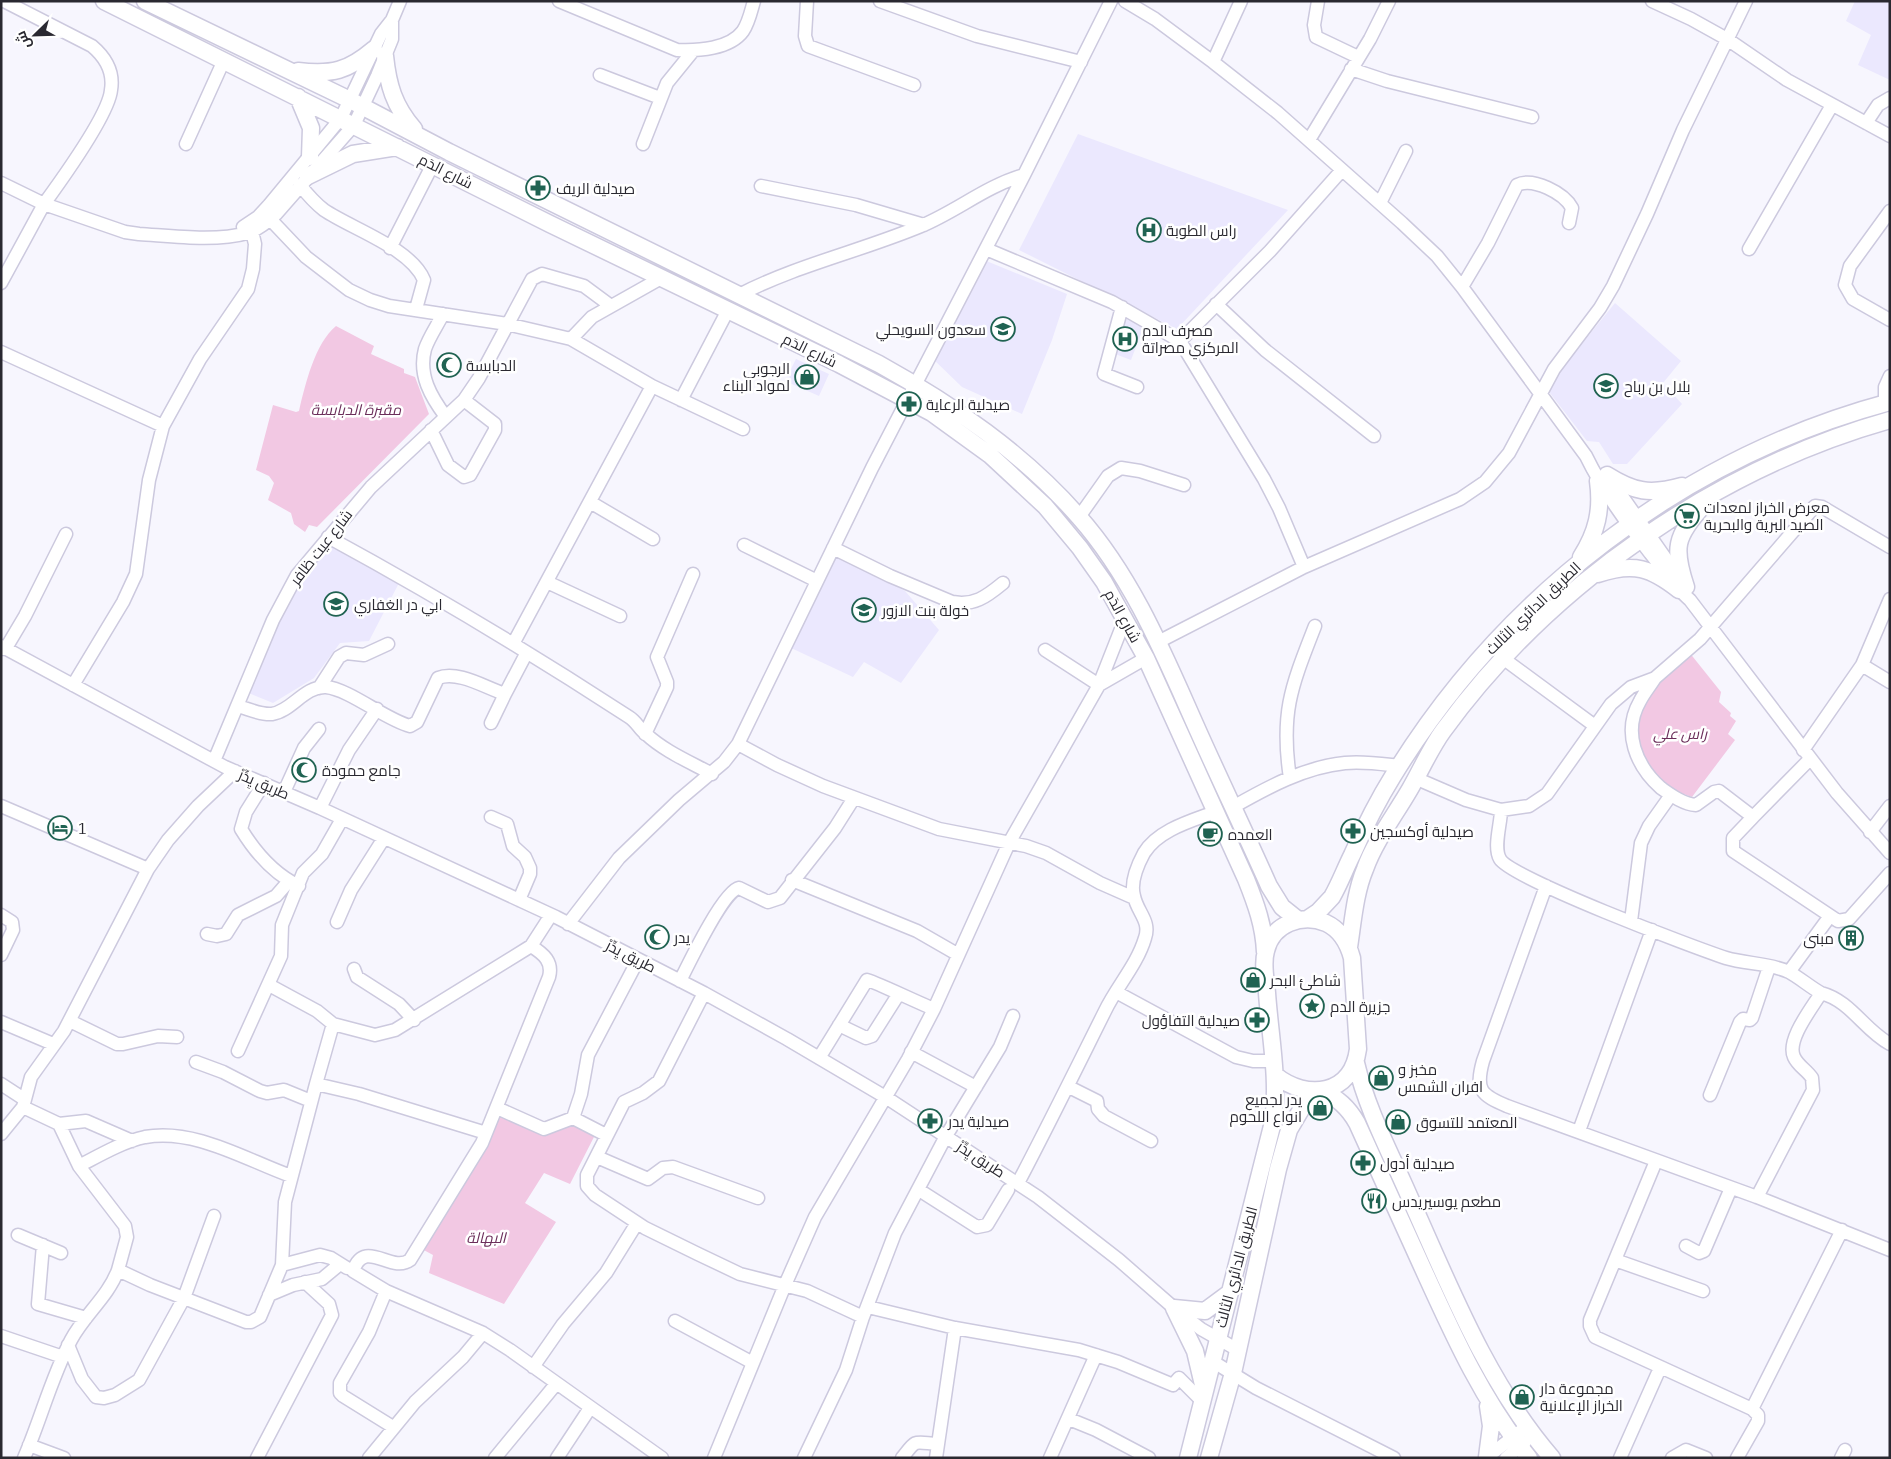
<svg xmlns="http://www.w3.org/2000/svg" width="1891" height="1459" viewBox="0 0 1891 1459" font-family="'IBM Plex Serif',Cairo,serif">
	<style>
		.built { fill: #ebe8fe }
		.green { fill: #f2c8e3 }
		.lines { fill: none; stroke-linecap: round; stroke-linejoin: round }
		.minor-casing { stroke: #ccc9de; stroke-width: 15 }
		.major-casing { stroke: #ccc9de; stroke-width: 19 }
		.minor { stroke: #fff; stroke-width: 12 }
		.major { stroke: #fff; stroke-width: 16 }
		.labels { text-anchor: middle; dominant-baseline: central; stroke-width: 5; stroke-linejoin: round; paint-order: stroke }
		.street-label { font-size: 15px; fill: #2a2931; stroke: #fff }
		.poi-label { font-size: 15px; fill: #2a2931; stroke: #fff; text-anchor: start }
		.park-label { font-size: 15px; font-style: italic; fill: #6b2e5a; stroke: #fff }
	</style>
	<rect width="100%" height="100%" fill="#f7f6fe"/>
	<path class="built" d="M1855,1H1890V80L1858,65L1871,35L1846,21Z
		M1078,134L1288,210L1177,329L1019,250Z
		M984,260L1067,294L1052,340L1022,414L962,387L932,358Z
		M1615,303L1681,361L1663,383L1682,404L1627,464H1613L1599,442L1587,441L1546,388Z
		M1120,317L1144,326L1131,360L1107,351Z
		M796,359L829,374L819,396L785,381Z
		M331,545L399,583L369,641L340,643L314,678L273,703L246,692L295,580L323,546Z
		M835,552L905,591L939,630L901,683L864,662L853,677L789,647Z"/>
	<path class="green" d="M336,326L374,346L371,354L404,369V373L415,377L429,414L317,527L309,525L305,532L294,524L291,513L268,500L274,483L269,476L256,470L273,405L296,412L299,411C305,385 315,343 336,326Z
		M1689,652L1721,692L1719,702L1731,713L1730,716L1736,721L1728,734L1735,740L1692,797L1672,790L1646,771L1633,724L1640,702Z
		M498,1114L537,1128L566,1120L595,1135L570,1184L544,1173L525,1203L556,1222L504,1304L429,1273L433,1255L420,1248Z"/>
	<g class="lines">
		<g class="minor-casing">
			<path id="minor" d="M559,1L677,50C698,51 730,49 743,31C749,22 751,11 754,1
				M807,1L805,36L808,46L914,85
				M880,1L977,36L1081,62
				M1125,1L1155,19L1213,62L1278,113L1402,223L1437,256L1462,287L1586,456C1603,491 1626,522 1650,553C1663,569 1674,586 1690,600L1837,793L1890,853
				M1318,1L1314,25L1316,37L1358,57
				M1652,1L1691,19L1727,39L1787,80L1890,136
				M1213,62L1241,1
				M1351,69L1387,81L1532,117
				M600,75L660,98
				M1866,123L1878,105L1890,98
				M1309,140L1370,39L1389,1
				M186,144L224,60
				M643,144L667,83L693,51
				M1,183L44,204C60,182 109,114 111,90C114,72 105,57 92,46L4,1
				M300,185C307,194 315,203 324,210C352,229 411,248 424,280L416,309
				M761,186L856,205L924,225
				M1380,203L1406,151
				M1890,211L1850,266L1845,285L1853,299L1890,320
				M270,219L306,257L349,290L370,300L389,306L507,324L571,339L652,386L743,429
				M243,227L258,217L269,205L341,118L381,34L392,20
				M390,248L433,164
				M986,249L1112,302L1180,341L1264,479L1279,508L1304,567
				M1749,249L1832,105
				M1,283L44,204L125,232L139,234C171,236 216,242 247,233C258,230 268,221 276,214L354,125L377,76L392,39V20L400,1
				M1462,287L1488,243L1517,185C1533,177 1564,193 1572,208L1569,223
				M739,295C797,265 861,251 921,226C957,211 986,186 1024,175
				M1216,304L1265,350L1374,436
				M1122,307L1104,374L1137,387
				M443,314C437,326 429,337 425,349C418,375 431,397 446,417
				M571,339L592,317L663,277
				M1180,341L1270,251L1342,170
				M1,352L163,426
				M681,400L728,310
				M1885,403V387L1890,376
				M431,430L448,465L464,477L470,475L495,430V424L464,400
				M1610,479L1680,579
				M590,502L653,539
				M1079,517L1108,476L1121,468L1140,471L1184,485
				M328,537C431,593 531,653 629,717C637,722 639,729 646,734C664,751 690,762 712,774
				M744,545L817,581
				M833,548L890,576L952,602C974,606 986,597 1003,583
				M547,582L620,616
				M1158,642L1304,567L1460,499L1485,482L1509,453L1554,369L1600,308L1613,286L1647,214L1683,130L1746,1
				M513,644L652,386
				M1,646L225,767L320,808L556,917L704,993L787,1039L887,1098L1038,1197L1119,1260L1174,1308L1201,1329L1238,1350
				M1,649L6,648L25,616L66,534
				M1045,650L1099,685
				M1504,659L1595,726
				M1862,665L1890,682
				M1655,678C1650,686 1644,693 1640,701C1622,732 1636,766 1661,788C1671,795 1683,804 1696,805L1714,792L1719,791L1753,817L1810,759
				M73,685L123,602L136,574L149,480L163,426L200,359L248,289L253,269L255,244L250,223
				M1099,685L1146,658
				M319,688L339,657L346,653L364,655L388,644
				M238,706C249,709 260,715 272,714C292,711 304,686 326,687C349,689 386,720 410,726L417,722L438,678C458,670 486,688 505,694L526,654
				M491,723L505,694
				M645,734L667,687V682L657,657L693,574
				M738,744L777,765L823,786L939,829L1026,846L1046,853L1100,883L1134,898
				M1803,750L1862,665L1890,599
				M214,761L273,620L297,575L371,487L464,400L479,378L532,279L542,274L584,286L611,306
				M1290,778C1280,712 1292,685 1315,626
				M1415,778L1466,800L1501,810C1501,824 1493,847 1500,859C1510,878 1695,948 1726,958C1746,964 1770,963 1789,972C1800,978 1810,987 1821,993C1812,1008 1786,1040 1794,1057C1798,1066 1807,1070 1812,1078L1813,1090L1757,1197
				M264,783L246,812L241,829C255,852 274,874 299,886
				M284,792L304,748L319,729
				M1,806L148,869
				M1233,807C1268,787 1305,767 1345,763C1364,761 1382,764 1400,766
				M320,808L349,750L377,709
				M1501,810L1529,806L1547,794L1611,704L1631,687L1655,678L1700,639L1815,506L1822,507L1890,547
				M491,817L507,824L513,846L525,857L530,868V874L519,900
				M1753,817L1733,838V851L1838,921L1849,919L1890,873
				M1870,832L1890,806
				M792,880L917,931L957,954
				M1546,886L1483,1061C1475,1090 1481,1095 1507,1106L1757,1197L1890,1250
				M1,915L12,922L13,930L1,955
				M551,915L531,946C544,954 553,962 549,977L482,1143L410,1260C391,1274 365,1237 353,1271L386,1291L483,1333L510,1350L662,1458
				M1631,921L1641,843L1649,826L1671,795
				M337,922L351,890L384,838
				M568,924L619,858L679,800L724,762L738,744L872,468L1024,175L1111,1
				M207,934L217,936L226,934L238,915L276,896L289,881
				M354,969L357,977L399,1004L414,1020
				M1789,972L1830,916
				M680,981C688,965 724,890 739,888L768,902L780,898L835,828L854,798
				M269,985L317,1011L333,1024
				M1116,992L1236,1057L1253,1061H1272
				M704,993L659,1081L643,1093L624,1102L587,1175V1186L595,1195L645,1228L698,1254L740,1274L807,1291L863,1317L895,1233L946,1136L1000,1047L1013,1016
				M1821,993C1851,1001 1864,1030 1890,1044
				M70,1021L117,1044H123L158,1036L177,1037
				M1,1022L53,1044
				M839,1025L866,1038L872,1036L898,995
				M238,1051L281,956L282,925L303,873L322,854L342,819
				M911,1052L976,1087
				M819,1058L867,980C871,980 923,1005 934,1009
				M196,1062L223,1072L260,1091L267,1093L284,1090L311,1101
				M1,1084L24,1099
				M1069,1087L1097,1101L1098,1109L1104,1116L1151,1141
				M1710,1095L1740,1022L1743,1019L1750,1020L1752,1018L1769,967
				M23,1107L59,1124L79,1166L125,1226L127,1237L118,1270L150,1285L246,1322H251L260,1317L282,1265L285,1202L316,1084
				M497,1108L544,1129L573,1118
				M59,1124L86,1121L132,1141
				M1579,1131L1652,930
				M486,1133L359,1094L316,1084L333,1024L375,1035L395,1030L531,946
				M1,1134L23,1107L31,1077L64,1031L148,869L168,840L198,806L235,771
				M606,1135L573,1118L581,1094L588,1055L638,960
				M597,1157L648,1179L663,1168L673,1167L758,1198
				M1656,1161L1590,1320V1326L1595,1337L1752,1409L1842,1230
				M79,1166C100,1155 122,1142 145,1137C195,1128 246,1160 291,1176
				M1018,1183C1048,1126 1076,1069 1105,1011C1117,986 1137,965 1145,938C1151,921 1137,912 1134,896C1130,882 1137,866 1144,853C1158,830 1191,821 1215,812
				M919,1190L977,1227L987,1225L1008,1190
				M18,1235L61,1253
				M43,1245L38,1304L86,1318
				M1686,1246L1699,1253L1704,1251L1731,1188
				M1615,1260L1703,1291
				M282,1265L320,1255L331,1258L347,1268
				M386,1291L369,1332L340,1383V1393L343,1396L393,1427
				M269,1295L293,1285L322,1279L340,1264
				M868,1307L955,1328L1079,1350L1118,1362L1173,1385L1179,1378L1201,1400
				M675,1321L753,1363
				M1,1336L63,1357
				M68,1345L82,1379L96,1397L104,1398L115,1395L139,1380L184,1298L214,1216
				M1212,1361L1256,1388L1394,1458
				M533,1367L563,1324L606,1273L637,1223
				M1069,1419L1096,1430L1149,1458
				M29,1445L64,1458
				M24,1458C41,1419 51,1378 71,1340C84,1315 108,1297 118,1270
				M257,1458L332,1315L329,1304L305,1282
				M369,1458L415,1402L463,1357L483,1333
				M495,1458L556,1384
				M557,1458L590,1408
				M714,1458L785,1285L815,1217L908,1059L934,1009L1009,843L1099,685L1125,619
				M804,1458L846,1370L863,1317
				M902,1458C917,1439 912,1442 937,1444
				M936,1458L955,1328
				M1050,1458L1096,1355
				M1486,1458L1526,1427
				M1506,1458L1525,1442
				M1620,1458L1660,1368
				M1672,1458L1686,1450L1706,1458
				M1737,1458L1758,1421V1415L1752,1409
				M1841,1458L1845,1450"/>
		</g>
		<g class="major-casing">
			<path id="major" d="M104,1L550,224L839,364L932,413L990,455L1045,506L1080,548L1104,582L1146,658L1246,879C1256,904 1264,926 1265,952
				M145,1L350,100L449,152L879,364C953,405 1023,453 1079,517C1132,577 1163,652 1195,724C1219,778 1245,832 1269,886L1282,907L1297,919
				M385,56C388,85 394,106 414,129
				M298,71C332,75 348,71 374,49
				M298,97L311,128L310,157
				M308,176L353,154L397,147
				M1607,475C1634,492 1650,495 1682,486
				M1581,557C1597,532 1602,510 1598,481
				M1598,574C1634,562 1651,568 1679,590
				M1686,587C1673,548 1675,537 1703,506
				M1309,918L1318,912L1332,897C1340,883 1345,869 1352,855C1364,828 1378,800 1393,776C1504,595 1684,457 1890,402
				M1349,947C1353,921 1355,893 1365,869C1375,841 1395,815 1410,789C1421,770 1430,749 1443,731C1549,585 1716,469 1890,420
				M1356,1063C1367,1110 1391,1154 1410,1198C1450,1287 1487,1383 1552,1458
				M1322,1090C1338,1099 1348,1107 1357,1123C1378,1169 1399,1215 1420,1262C1451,1330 1481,1399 1529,1458
				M1174,1308L1195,1351L1203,1385
				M1174,1308L1205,1311L1228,1294
				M1487,1457L1491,1426L1488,1406
				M1188,1458L1273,1122C1279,1079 1270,1036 1267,993C1266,980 1262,964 1266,951C1272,924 1302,913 1326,923C1341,930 1348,943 1352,958L1358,1049C1352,1095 1307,1101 1275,1075
				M1209,1458L1233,1373L1278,1169L1289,1130L1312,1091"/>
		</g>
		<use href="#minor" class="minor"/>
		<use href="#major" class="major"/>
	</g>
	<defs>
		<g id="pharmacy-ring" transform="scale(1.25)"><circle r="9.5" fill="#fff" stroke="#206352" stroke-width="1.5"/><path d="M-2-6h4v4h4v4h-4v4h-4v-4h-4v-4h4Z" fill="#206352"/></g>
		<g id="hospital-ring" transform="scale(1.25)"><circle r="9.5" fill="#fff" stroke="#206352" stroke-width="1.5"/><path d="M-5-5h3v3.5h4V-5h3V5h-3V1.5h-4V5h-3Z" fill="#206352"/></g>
		<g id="school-ring" transform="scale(1.25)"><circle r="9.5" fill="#fff" stroke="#206352" stroke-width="1.5"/><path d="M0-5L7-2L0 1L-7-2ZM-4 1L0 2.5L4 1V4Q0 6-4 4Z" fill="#206352"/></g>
		<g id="mosque-ring" transform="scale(1.25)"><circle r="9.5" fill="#fff" stroke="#206352" stroke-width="1.5"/><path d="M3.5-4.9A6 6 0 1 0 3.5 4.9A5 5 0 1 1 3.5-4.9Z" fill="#206352"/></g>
		<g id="shop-ring" transform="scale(1.25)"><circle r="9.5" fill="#fff" stroke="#206352" stroke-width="1.5"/><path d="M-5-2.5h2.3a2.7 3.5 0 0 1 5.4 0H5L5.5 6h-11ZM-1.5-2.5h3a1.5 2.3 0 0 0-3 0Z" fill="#206352"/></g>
		<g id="supermarket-ring" transform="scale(1.25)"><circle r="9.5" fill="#fff" stroke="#206352" stroke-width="1.5"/><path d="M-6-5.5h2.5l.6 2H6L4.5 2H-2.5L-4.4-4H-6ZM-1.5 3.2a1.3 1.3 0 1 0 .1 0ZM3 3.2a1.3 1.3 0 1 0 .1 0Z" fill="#206352"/></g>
		<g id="hotel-ring" transform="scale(1.25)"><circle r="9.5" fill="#fff" stroke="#206352" stroke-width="1.5"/><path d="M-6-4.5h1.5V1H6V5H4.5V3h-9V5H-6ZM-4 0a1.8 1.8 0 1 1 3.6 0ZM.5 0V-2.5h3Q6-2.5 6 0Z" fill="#206352"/></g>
		<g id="cafe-ring" transform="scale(1.25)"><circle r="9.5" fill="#fff" stroke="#206352" stroke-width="1.5"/><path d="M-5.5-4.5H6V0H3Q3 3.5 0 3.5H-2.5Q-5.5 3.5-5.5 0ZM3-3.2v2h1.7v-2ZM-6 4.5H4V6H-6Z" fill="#206352"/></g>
		<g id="building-ring" transform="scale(1.25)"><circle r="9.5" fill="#fff" stroke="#206352" stroke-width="1.5"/><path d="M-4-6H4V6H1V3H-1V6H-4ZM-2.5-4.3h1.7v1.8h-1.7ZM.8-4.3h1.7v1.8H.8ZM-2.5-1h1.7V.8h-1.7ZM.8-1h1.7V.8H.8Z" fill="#206352"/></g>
		<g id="sight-ring" transform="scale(1.25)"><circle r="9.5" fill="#fff" stroke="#206352" stroke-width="1.5"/><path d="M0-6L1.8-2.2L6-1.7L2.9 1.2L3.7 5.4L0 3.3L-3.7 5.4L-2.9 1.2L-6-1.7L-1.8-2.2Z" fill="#206352"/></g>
		<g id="restaurant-ring" transform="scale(1.25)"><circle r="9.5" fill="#fff" stroke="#206352" stroke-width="1.5"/><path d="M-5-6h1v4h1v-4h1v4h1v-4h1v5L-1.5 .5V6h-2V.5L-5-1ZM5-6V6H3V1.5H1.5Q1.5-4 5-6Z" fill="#206352"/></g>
	</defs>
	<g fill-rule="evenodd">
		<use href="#pharmacy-ring" x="538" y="188"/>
		<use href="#hospital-ring" x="1149" y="230"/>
		<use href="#school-ring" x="1003" y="329"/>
		<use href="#hospital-ring" x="1125" y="339"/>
		<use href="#mosque-ring" x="449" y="365"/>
		<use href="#shop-ring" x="807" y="377"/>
		<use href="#school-ring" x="1606" y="386"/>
		<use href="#pharmacy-ring" x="909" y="404"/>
		<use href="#supermarket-ring" x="1687" y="516"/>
		<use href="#school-ring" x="336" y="604"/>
		<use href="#school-ring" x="864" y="610"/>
		<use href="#mosque-ring" x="304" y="770"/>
		<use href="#hotel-ring" x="60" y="828"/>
		<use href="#pharmacy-ring" x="1353" y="831"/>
		<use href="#cafe-ring" x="1210" y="834"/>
		<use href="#mosque-ring" x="657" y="937"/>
		<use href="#building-ring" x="1851" y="938"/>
		<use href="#shop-ring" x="1253" y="980"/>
		<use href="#sight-ring" x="1312" y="1006"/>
		<use href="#pharmacy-ring" x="1257" y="1020"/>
		<use href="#shop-ring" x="1381" y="1078"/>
		<use href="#shop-ring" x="1320" y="1108"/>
		<use href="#pharmacy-ring" x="930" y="1121"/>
		<use href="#shop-ring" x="1398" y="1122"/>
		<use href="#pharmacy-ring" x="1363" y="1163"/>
		<use href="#restaurant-ring" x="1374" y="1201"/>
		<use href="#shop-ring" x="1522" y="1397"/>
	</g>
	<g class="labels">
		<g class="street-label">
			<text transform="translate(446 171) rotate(27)">شارع الدَم</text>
			<text transform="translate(810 350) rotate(26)">شارع الدَم</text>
			<text transform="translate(321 547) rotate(-52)">شارع عيت ظافر</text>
			<text transform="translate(1533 608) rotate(-44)">الطريق الدائري الثالث</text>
			<text transform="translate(1123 616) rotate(61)">شارع الدَم</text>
			<text transform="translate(264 784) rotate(23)">طريق يِدِّرْ</text>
			<text transform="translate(631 956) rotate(27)">طريق يِدِّرْ</text>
			<text transform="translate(981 1159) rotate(33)">طريق يِدِّرْ</text>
			<text transform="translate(1236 1267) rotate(-75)">الطريق الدائري الثالث</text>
		</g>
		<g class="poi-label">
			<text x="556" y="188">صيدلية الريف</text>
			<text x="1166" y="230">راس الطوبة</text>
			<text x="986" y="329" text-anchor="end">سعدون السويحلي</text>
			<text x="1142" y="330">مصرف الدم<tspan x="1142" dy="17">المركزي مصراتة</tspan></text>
			<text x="466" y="365">الدبابسة</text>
			<text x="790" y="368" text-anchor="end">الرجوبي<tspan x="790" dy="17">لمواد البناء</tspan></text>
			<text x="1624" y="386">بلال بن رباح</text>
			<text x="926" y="404">صيدلية الرعاية</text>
			<text x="1704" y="507">معرض الخراز لمعدات<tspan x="1704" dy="17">الصيد البرية والبحرية</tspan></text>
			<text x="354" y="604">ابي در الغفاري</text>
			<text x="882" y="610">خولة بنت الازور</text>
			<text x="322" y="770">جامع حمودة</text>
			<text x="78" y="828">1</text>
			<text x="1370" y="831">صيدلية أوكسجين</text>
			<text x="1228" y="834">العمده</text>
			<text x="674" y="937">يدر</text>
			<text x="1834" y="938" text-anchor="end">مبنى</text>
			<text x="1270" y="980">شاطئ البحر</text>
			<text x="1330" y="1006">جزيرة الدم</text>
			<text x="1240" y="1020" text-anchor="end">صيدلية التفاؤول</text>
			<text x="1398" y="1069">مخبز و<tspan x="1398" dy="17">افران الشمس</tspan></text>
			<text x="1302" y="1099" text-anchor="end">يدر لجميع<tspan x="1302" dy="17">انواع اللحوم</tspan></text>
			<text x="948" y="1121">صيدلية يدر</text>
			<text x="1416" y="1122">المعتمد للتسوق</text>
			<text x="1380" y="1163">صيدلية أدول</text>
			<text x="1392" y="1201">مطعم يوسيريدس</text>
			<text x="1540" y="1388">مجموعة دار<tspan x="1540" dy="17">الخراز اﻹعلانية</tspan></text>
		</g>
		<g class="park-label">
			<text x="356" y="409">مقبرة الدبابسة</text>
			<text x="1680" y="733">راس علي</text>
			<text x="486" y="1237">البهالة</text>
		</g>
	</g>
	<rect width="1891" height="1459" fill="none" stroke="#2a2931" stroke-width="5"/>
	<g transform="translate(35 35) rotate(247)" stroke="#ffffff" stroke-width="4" paint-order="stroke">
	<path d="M0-4L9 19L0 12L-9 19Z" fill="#2a2931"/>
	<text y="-8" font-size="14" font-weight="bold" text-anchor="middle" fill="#2a2931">ش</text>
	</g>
</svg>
